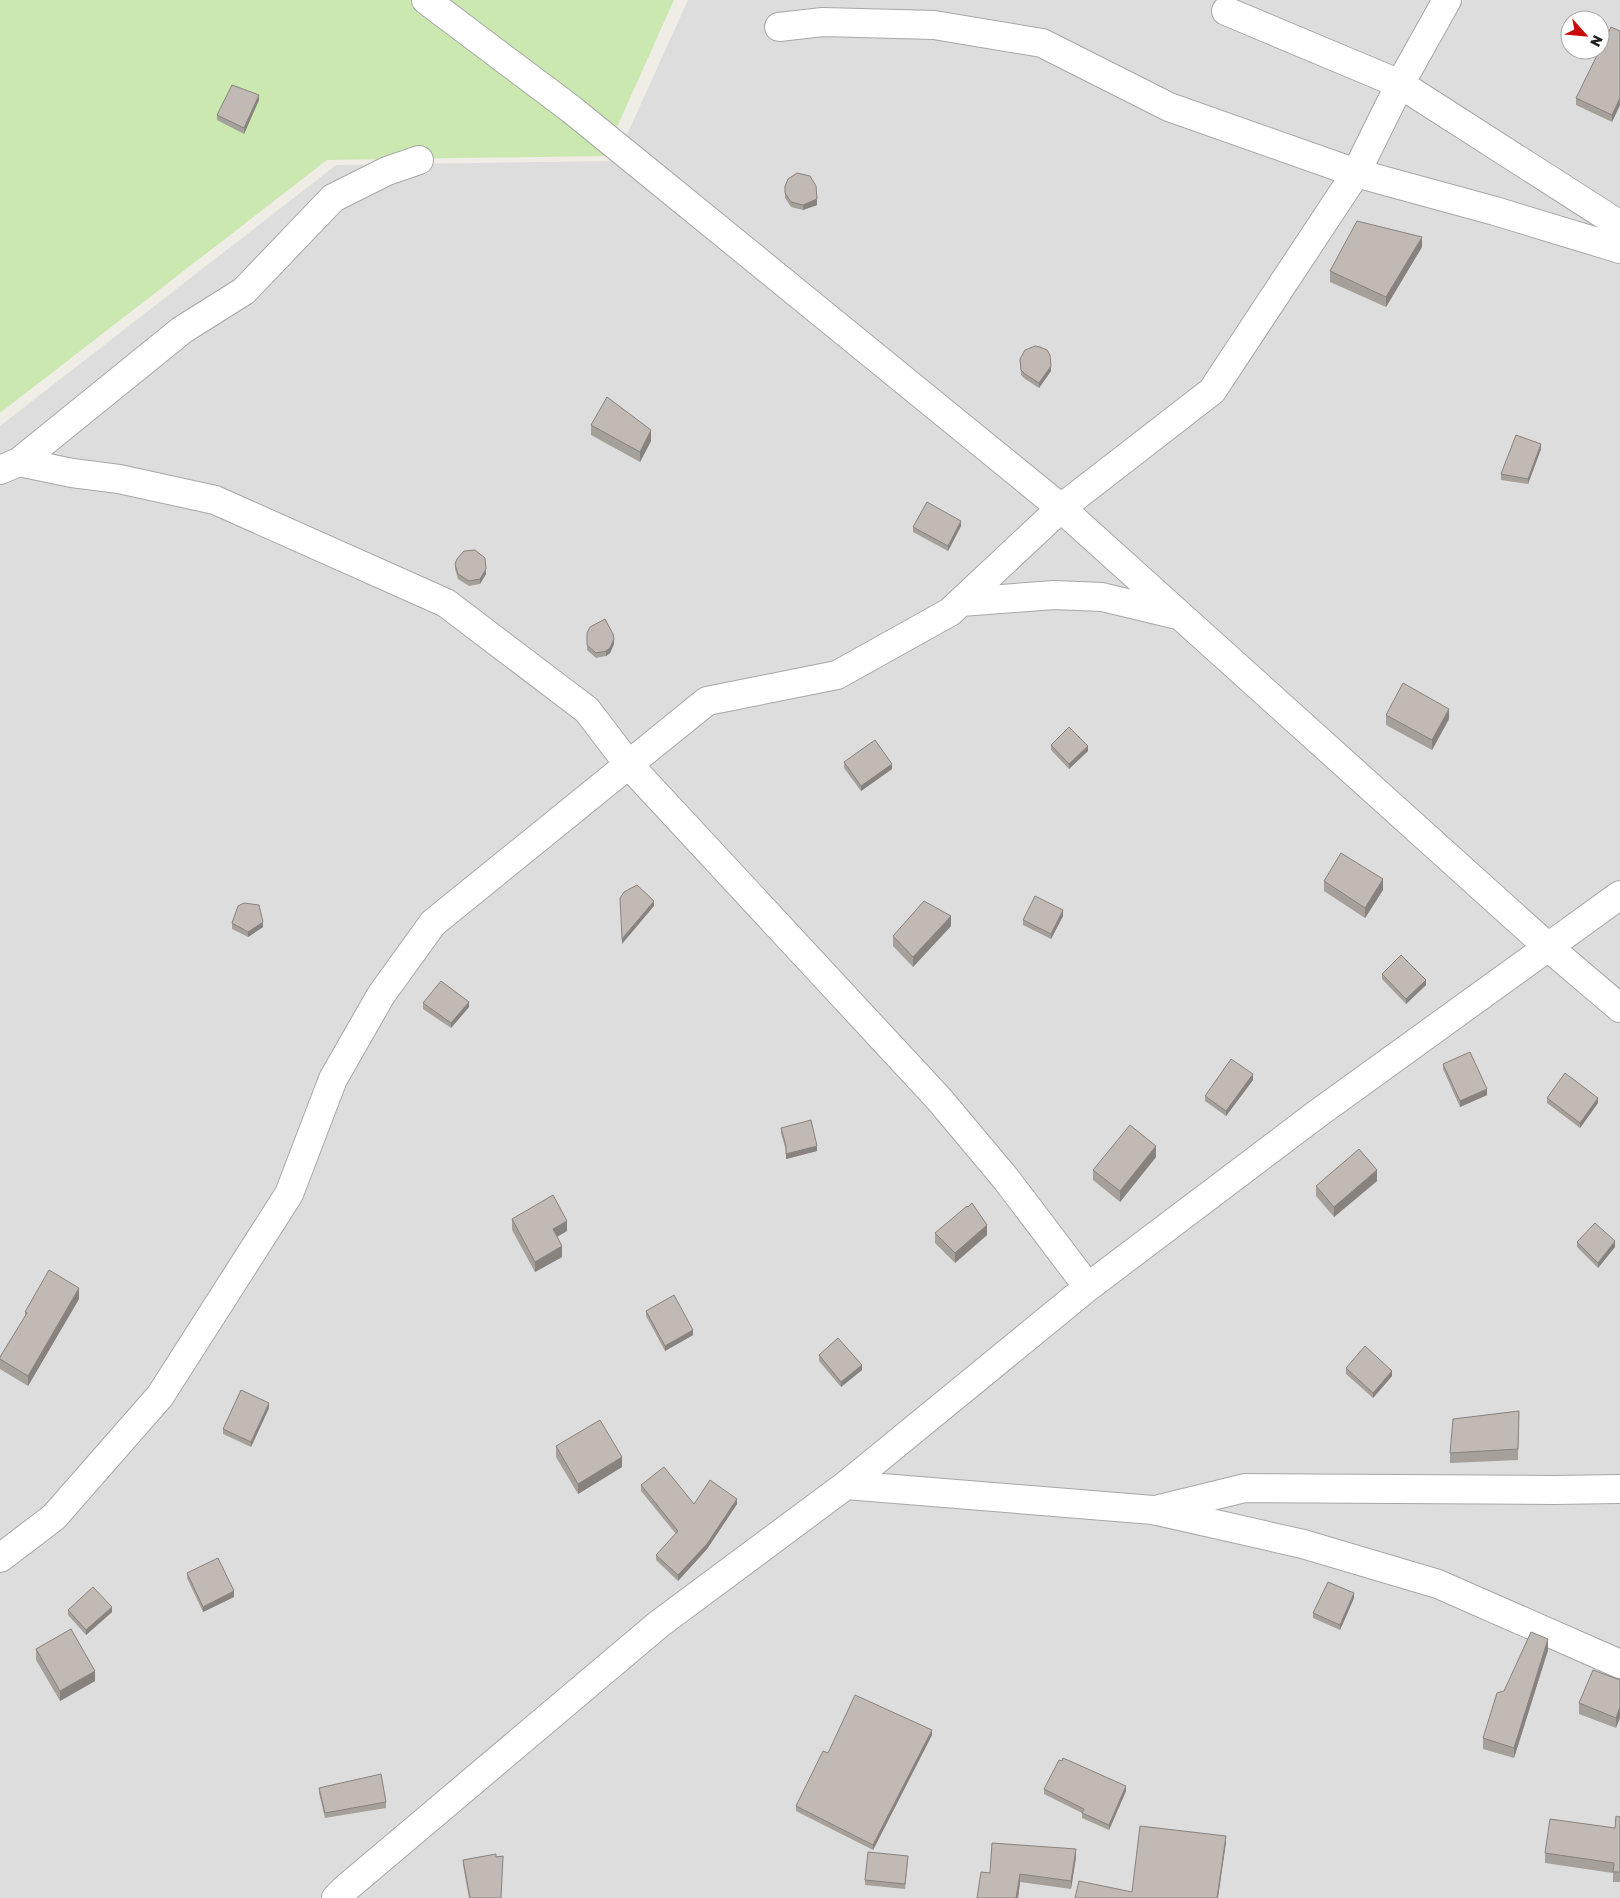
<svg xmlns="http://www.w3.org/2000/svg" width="1620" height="1898" viewBox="0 0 1620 1898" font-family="'Golos Text',sans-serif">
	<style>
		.residential { fill: #dedddd; fill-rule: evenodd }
		.grass { fill: #cbe8b0 }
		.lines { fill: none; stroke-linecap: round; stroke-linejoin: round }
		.minor-casing { stroke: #a7a7a7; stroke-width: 30 }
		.minor { stroke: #fff; stroke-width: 28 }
		.wall { fill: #a6a09b }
		.shaded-wall { fill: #87827e }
		.building { fill: #c1bab4; stroke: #87827e }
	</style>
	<rect width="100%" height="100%" fill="#f0ede7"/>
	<path class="residential" d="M688,0H1620V1898H0V426L336,165L615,161ZM1570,20H1600V50H1570Z"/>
	<path class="grass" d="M0,0H674L604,156L327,160L0,413Z"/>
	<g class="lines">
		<g class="minor-casing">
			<path id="minor" d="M426,0L571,109L1061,508L1547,946L1620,1008
				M1226,11L1400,84L1620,225
				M779,27L823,22L934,25L1042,43L1169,107L1356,173L1495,211L1620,249
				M19,462L72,473L119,479L215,500L446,603L587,710L629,765L939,1099L1006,1179L1088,1287
				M0,470L19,462L182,330L244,291L333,198L387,171L419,160
				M961,602L1054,595L1102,597L1177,615
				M846,1485L1153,1510L1303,1544L1438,1584L1620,1664
				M1159,1509L1245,1488L1554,1490L1620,1489
				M0,1558L54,1517L160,1396L289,1194L333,1079L381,995L433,923L707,701L837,675L950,612L1061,508L1212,391L1356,173L1400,84L1447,0
				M336,1898L345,1889L659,1624L846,1485L1088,1287L1317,1114L1620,895"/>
		</g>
		<use href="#minor" class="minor"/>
	</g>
	<path class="wall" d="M1620,31V105L1612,122L1576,105V98Z
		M259,100L244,134L217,120V115Z
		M785,186L817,205L803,210L791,207L785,198Z
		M1422,247L1386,307L1330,282V271Z
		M1020,359L1051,371L1039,388L1025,379L1021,375Z
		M591,425L651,441L640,462L591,435Z
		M1541,449L1528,484L1501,480V474Z
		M961,526L948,551L913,532V527Z
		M455,564L486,574L480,584L469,586L458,579L455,569Z
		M587,633L614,644L610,653L606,656L596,658L587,650Z
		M1386,715L1449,719L1432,750L1386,725Z
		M1051,745L1088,751L1069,769L1051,750Z
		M844,762L892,769L861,791L844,768Z
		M1324,881L1383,890L1365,918L1324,891Z
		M1063,916L1051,939L1023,925V920Z
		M232,923L263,927L248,937L232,929Z
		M951,926L913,967L893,946V936Z
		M1382,974L1426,985L1406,1004L1382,979Z
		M423,1003L469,1007L451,1028L423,1009Z
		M1443,1064L1487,1095L1460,1107L1443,1069Z
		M1253,1080L1226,1116L1205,1101V1096Z
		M1547,1098L1598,1103L1580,1128L1547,1103Z
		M781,1128L817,1151L786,1159V1151L781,1133Z
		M1156,1157L1120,1202L1093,1180V1170Z
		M1377,1181L1334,1217L1316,1196V1186Z
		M512,1219L567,1231L557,1237L562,1257L535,1272L512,1230Z
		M935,1233L987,1235L955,1263L935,1243Z
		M1577,1242L1615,1247L1598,1268L1577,1247Z
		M79,1299L28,1386L0,1369V1357L25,1316V1312Z
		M646,1311L693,1335L665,1351L646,1316Z
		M819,1355L862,1370L841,1387L819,1361Z
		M1346,1368L1392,1376L1373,1398L1346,1374Z
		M269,1408L251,1447L223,1434V1429Z
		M1519,1411L1518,1460L1450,1463V1453Z
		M556,1446L622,1467L578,1494L556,1457Z
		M641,1485L694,1504H737L707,1549L678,1581L656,1560V1555L676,1534L641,1491Z
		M187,1573L234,1597L203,1612L187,1578Z
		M1354,1598L1340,1630L1313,1618V1613Z
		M68,1610L112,1612L86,1635L68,1615Z
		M36,1649L95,1681L60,1701L36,1660Z
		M1548,1650L1514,1758L1483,1749V1738L1504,1691Z
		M1620,1680L1616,1728L1579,1714V1703Z
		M932,1735L873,1850L796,1811V1806L828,1753Z
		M319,1788L386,1802V1808L325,1818L319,1793Z
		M1044,1789L1126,1791L1109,1830L1082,1818V1813L1044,1794Z
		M1620,1817V1882H1613V1873L1545,1863V1853L1615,1828Z
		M1076,1857L1071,1889L1020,1882L1018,1898H977L990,1873Z
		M463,1860L501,1898H469L463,1865Z
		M908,1861L905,1889L865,1885V1880Z"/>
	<path class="shaded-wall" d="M259,95V100L244,134V128Z
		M1620,98V105L1612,122V115Z
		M817,199V205L803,210V205Z
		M1422,237V247L1386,307V297Z
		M1051,366V371L1039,388V383Z
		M651,430V441L640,462V452Z
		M1541,444V449L1528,484V479Z
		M961,521V526L948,551V546Z
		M486,569V574L480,584V579Z
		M614,639V644L610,653L606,656V651Z
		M1449,709V719L1432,750V740Z
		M1088,746V751L1069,769V764Z
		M892,764V769L861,791V786Z
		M1383,879V890L1365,918V908Z
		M654,901V906L622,944V939Z
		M1063,910V916L1051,939V934Z
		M951,916V926L913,967V957Z
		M263,922V927L248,937V932Z
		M1426,980V985L1406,1004V999Z
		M469,1002V1007L451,1028V1023Z
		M1253,1074V1080L1226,1116V1111Z
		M1487,1089V1095L1460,1107V1101Z
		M1598,1098V1103L1580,1128V1123Z
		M817,1146V1151L786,1159V1154Z
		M1156,1146V1157L1120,1202V1191Z
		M1377,1170V1181L1334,1217V1207Z
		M567,1221V1231L553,1239V1229Z
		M987,1225V1235L955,1263V1253Z
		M1615,1241V1247L1598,1268V1263Z
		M562,1246V1257L535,1272V1262Z
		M79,1288V1299L28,1386V1376Z
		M693,1330V1335L665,1351V1346Z
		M862,1365V1370L841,1387V1382Z
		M1392,1371V1376L1373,1398V1393Z
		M269,1403V1408L251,1447V1442Z
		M622,1457V1467L578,1494V1484Z
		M737,1499V1504L707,1549L678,1581V1575Z
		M234,1591V1597L203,1612V1607Z
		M1354,1593V1598L1340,1630V1625Z
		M112,1607V1612L86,1635V1630Z
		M1548,1639V1650L1514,1758V1748Z
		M95,1671V1681L60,1701V1691Z
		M1620,1707V1718L1616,1728V1718Z
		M932,1730V1735L873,1850V1845Z
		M1126,1786V1791L1109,1830V1825Z
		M1226,1836V1843L1218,1898H1217Z
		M1076,1849V1857L1071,1889V1881Z
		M1020,1874V1882L1018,1898H1016Z"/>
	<path class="building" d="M1611,27L1620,31V98L1612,115L1576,98Z
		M232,85L259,95L244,128L217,115Z
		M797,173L810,176L816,186L817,199L803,205L791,202L785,193V186L788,179Z
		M1357,221L1422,237L1386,297L1330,271Z
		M1035,346L1040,347L1047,350L1050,355L1051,366L1039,383L1025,374L1021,370L1020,359L1025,350Z
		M607,397L651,430L640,452L591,425Z
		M1516,435L1541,444L1528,479L1501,474Z
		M927,502L961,521L948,546L913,527Z
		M475,550L485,558L486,569L480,579L469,581L458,574L455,564L457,559L464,551Z
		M605,619L613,634L614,639L610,648L606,651L596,653L587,645V633L590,627Z
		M1403,683L1449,709L1432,740L1386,715Z
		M1069,727L1088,746L1069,764L1051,745Z
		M875,740L892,764L861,786L844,762Z
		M1341,853L1383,879L1365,908L1324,881Z
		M637,885L654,901L622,939L620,898L624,892Z
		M1035,896L1063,910L1051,934L1023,920Z
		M924,901L951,916L913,957L893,936Z
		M244,903L259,905L263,922L248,932L232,923L238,906Z
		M1401,955L1426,980L1406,999L1382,974Z
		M441,981L469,1002L451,1023L423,1003Z
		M1470,1052L1487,1089L1460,1101L1443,1064Z
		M1231,1059L1253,1074L1226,1111L1205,1096Z
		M1565,1073L1598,1098L1580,1123L1547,1098Z
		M811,1120L817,1146L786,1154V1146L781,1128Z
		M1130,1125L1156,1146L1120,1191L1093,1170Z
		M1359,1149L1377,1170L1334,1207L1316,1186Z
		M553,1195L567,1221L553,1229L562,1246L535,1262L512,1219Z
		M972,1203L987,1225L955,1253L935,1233L967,1206L968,1207Z
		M1595,1223L1615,1241L1598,1263L1577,1242Z
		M49,1270L79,1288L28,1376L0,1359V1357L27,1313L25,1312Z
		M674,1295L693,1330L665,1346L646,1311Z
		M838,1338L862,1365L841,1382L819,1355Z
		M1365,1346L1392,1371L1373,1393L1346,1368Z
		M241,1390L269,1403L251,1442L223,1429Z
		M1519,1411L1518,1449L1450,1453L1453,1419Z
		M600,1420L622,1457L578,1484L556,1446Z
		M664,1467L694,1504L710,1480L737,1499L707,1544L678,1575L656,1555L678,1531L641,1485Z
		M218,1558L234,1591L203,1607L187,1573Z
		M1328,1582L1354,1593L1340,1625L1313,1613Z
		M93,1587L112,1607L86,1630L68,1610Z
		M71,1629L95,1671L60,1691L36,1649Z
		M1531,1632L1548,1639L1514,1748L1483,1738L1497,1693L1504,1691Z
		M1593,1670L1620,1680V1707L1616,1718L1579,1703Z
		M855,1695L932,1730L873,1845L796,1806L823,1751L828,1753Z
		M1063,1758L1126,1786L1109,1825L1082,1813L1084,1809L1044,1789L1059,1760L1062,1761Z
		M381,1774L386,1802L325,1813L319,1788Z
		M1616,1816L1620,1817V1872H1613L1614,1863L1545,1853L1550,1819L1615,1828Z
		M1140,1826L1226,1836L1217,1898H1075L1079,1881L1132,1892Z
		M992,1843L1076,1849L1071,1881L1020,1874L1016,1898H977L981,1872L990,1873Z
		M868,1852L908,1856L905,1884L865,1880Z
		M496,1854V1857L503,1856L501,1898H470L463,1860Z"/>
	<g transform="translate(1585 35) rotate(117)"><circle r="24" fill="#ffffff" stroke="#a6a6a6"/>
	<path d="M0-4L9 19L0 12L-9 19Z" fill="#c80b09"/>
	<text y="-8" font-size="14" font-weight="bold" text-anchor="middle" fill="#202020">N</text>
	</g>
</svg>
